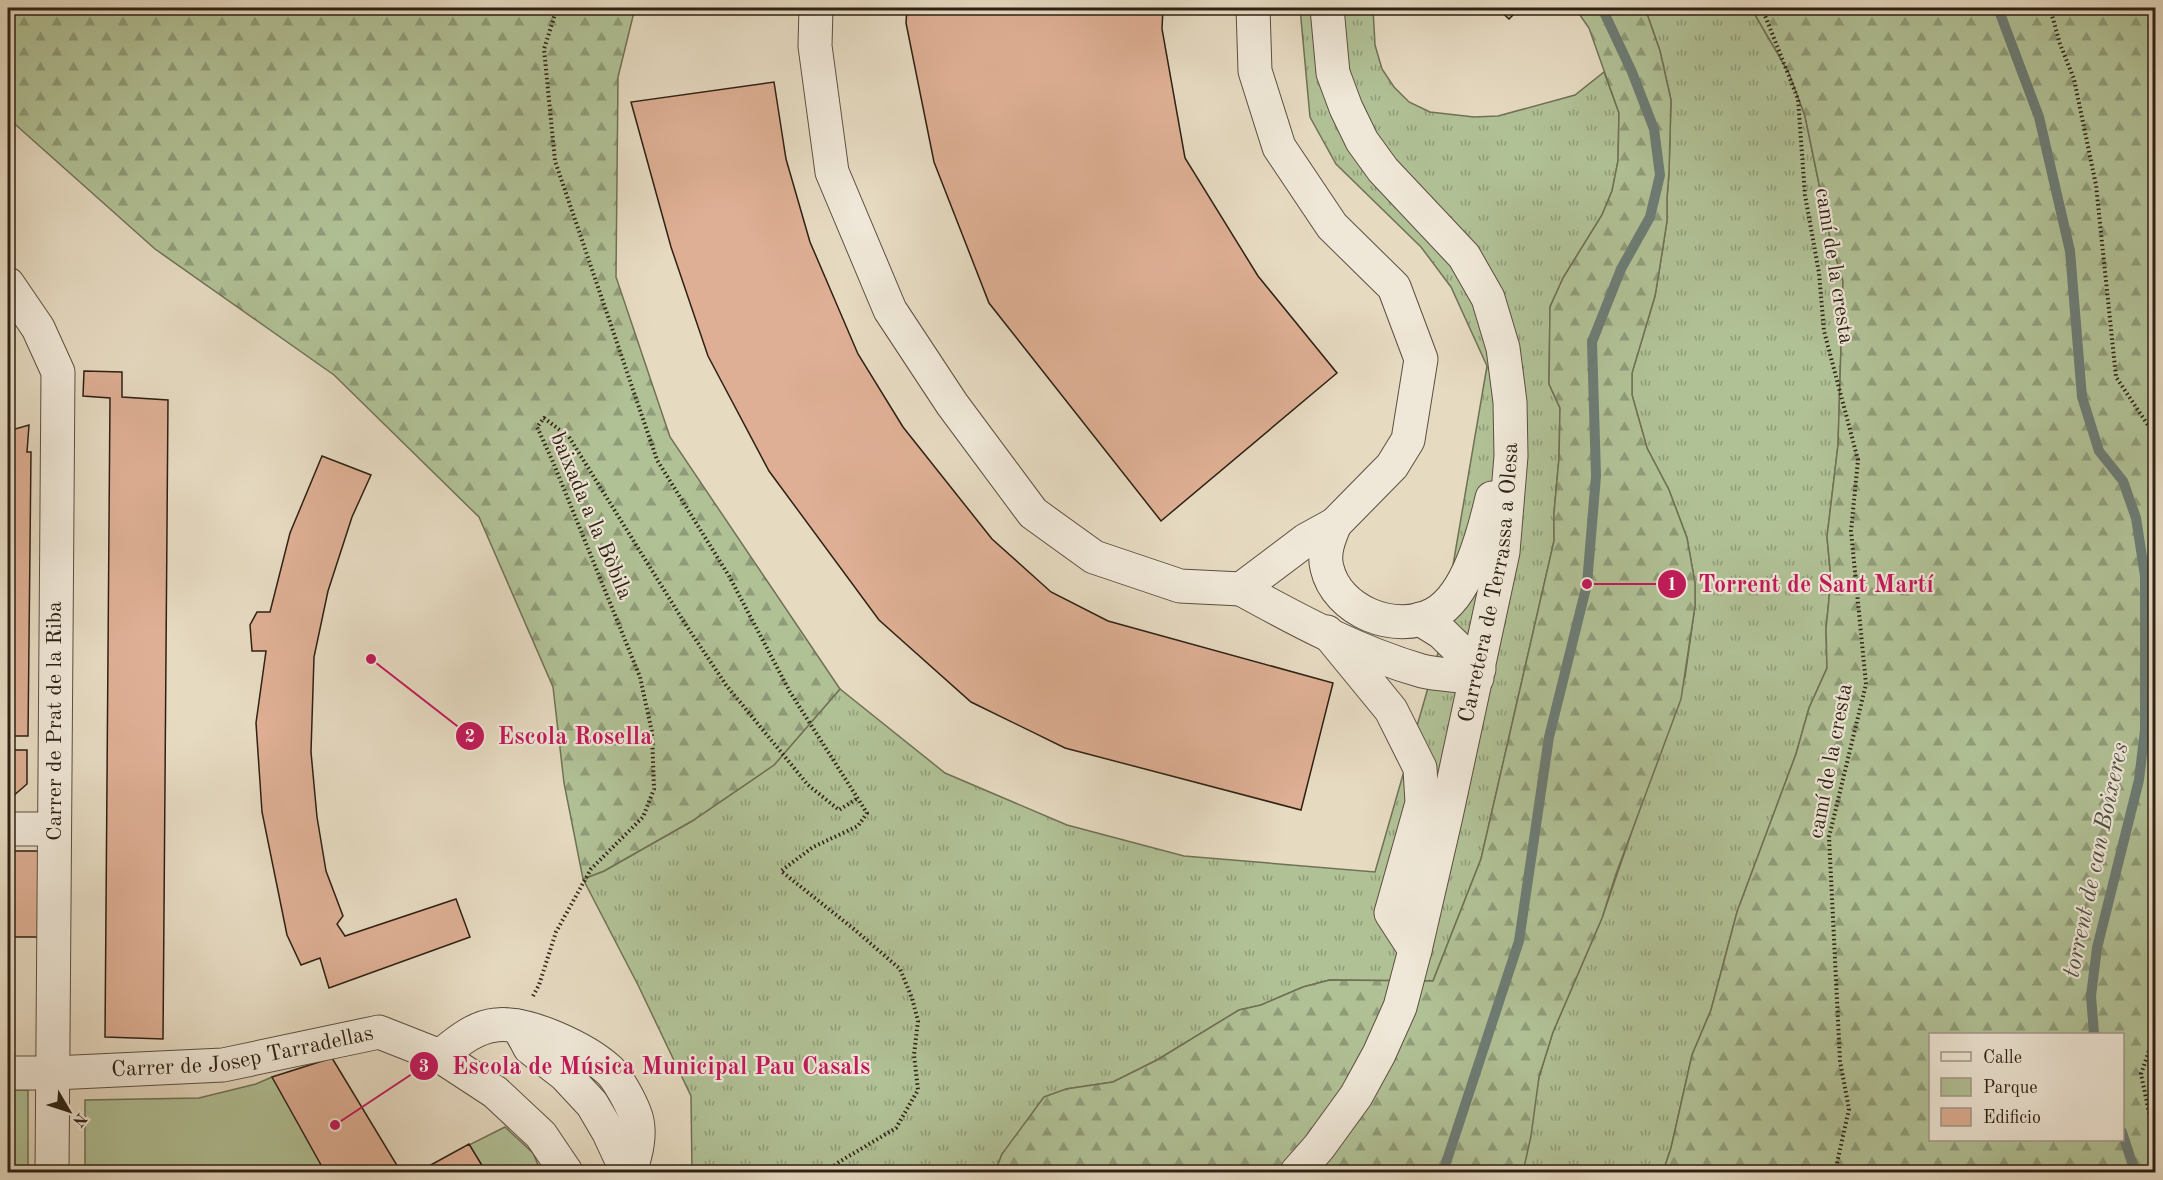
<svg xmlns="http://www.w3.org/2000/svg" width="2163" height="1180" viewBox="0 0 2163 1180" font-family="'Old Standard TT',serif">
	<style>
		.grass { fill: url(#grass-tufts); stroke: #707156; stroke-width: 1.5 }
		.forest { fill: url(#forest-firs); stroke: #707156; stroke-width: 1.5; fill-rule: evenodd }
		.park { fill: #b1c196; stroke: #707156; stroke-width: 1.5 }
		.lines { fill: none; stroke-linecap: round; stroke-linejoin: round }
		.stream { stroke: #6d7d76; stroke-width: 10 }
		.building { fill: #deaf94; stroke: #2e2115; stroke-width: 1.5 }
		.minor-casing { stroke: #5c4f40; stroke-width: 35 }
		.path { stroke: #2e2115; stroke-width: 4; stroke-dasharray: 1.5 3; stroke-linecap: butt }
		.minor { stroke: #efe7d7; stroke-width: 33 }
		.labels { text-anchor: middle; dominant-baseline: central; stroke-width: 4.5; stroke-linejoin: round; paint-order: stroke }
		.street-label { font-size: 22px; fill: #2e2115; stroke: #efe7d7 }
		.water-label { font-size: 24px; font-style: italic; fill: #4e4f46; stroke: #efe7d7 }
		.leader { fill: none; stroke: #c2185b; stroke-width: 2 }
		.callout-dot { fill: #c2185b; stroke: #efe7d7; stroke-width: 2 }
		.mark-label { font-size: 18px; text-anchor: middle; font-weight: bold; fill: #fff }
		.callout-label { font-size: 24px; text-anchor: middle; font-weight: bold; fill: #c2185b; stroke: #efe7d7; stroke-width: 4.5; stroke-linejoin: round; paint-order: stroke }
	</style>
	<defs>
		<pattern id="grass-tufts" width="24" height="20" patternUnits="userSpaceOnUse" patternTransform="scale(1.5)"><rect width="24" height="20" fill="#b1c196"/><path d="M3 7l-1-3M5 7V3M7 7l1-3M15 17l-1-3M17 17v-4M19 17l1-3" fill="none" stroke="#909c79"/></pattern>
		<pattern id="forest-firs" width="22" height="20" patternUnits="userSpaceOnUse" patternTransform="scale(1.5)"><rect width="22" height="20" fill="#b1c196"/><path d="M5 1l3.5 6h-7zM16 11l3.5 6h-7z" fill="#909c79"/></pattern>
	</defs>
	<rect width="100%" height="100%" fill="#e6dac1"/>
	<filter id="stains"><feTurbulence type="fractalNoise" baseFrequency=".00333" numOctaves="4"/><feColorMatrix values="0 0 0 0 .2 0 0 0 0 .09 0 0 0 0 .02 0 0 0 .5 -.17"/></filter>
	<radialGradient id="worn" r=".72"><stop offset=".6" stop-color="#630" stop-opacity="0"/><stop offset="1" stop-color="#630" stop-opacity=".3"/></radialGradient>
	<path class="grass" d="M1300,8H1373L1375,45L1382,69L1394,87L1409,102L1430,112L1474,117L1498,116L1575,95L1604,72L1619,113L1618,161L1612,191L1602,215L1563,278L1550,307L1549,384L1560,408L1559,458L1554,513V541L1481,859L1433,981L1329,980L1303,987L1261,1005L1239,1010L1157,1060L1113,1082L1066,1089L1002,1154L995,1172H692L691,1096L638,985L583,879L604,871L692,821L774,765L840,689L945,773L1067,825L1184,856L1375,872L1438,653L1487,366L1451,287L1421,247L1336,164L1310,117Z
		M1645,8H1751L1789,73L1805,116L1831,242L1843,281L1838,445L1827,537L1831,579L1826,629L1827,668L1809,708L1796,754L1737,912L1711,1010L1692,1055L1671,1148L1663,1172H1523L1539,1077L1553,1032L1602,918L1685,677L1695,606V583L1687,538L1669,490L1647,448L1632,395V373L1655,296L1659,272L1667,221V198L1669,173L1671,100L1660,51Z"/>
	<path class="forest" d="M8,8H635L618,77L616,277L670,437L840,689L774,765L692,821L604,871L583,879L564,783L553,687L479,517L334,375L155,249L8,118Z
		M1575,8H1645L1660,51L1671,100L1669,173L1667,198V221L1659,272L1655,296L1632,373V395L1647,448L1669,490L1687,538L1695,583V606L1681,699L1616,874L1602,918L1553,1032L1539,1077L1531,1136L1523,1172H995L1002,1154L1044,1097L1066,1089L1113,1082L1157,1060L1239,1010L1261,1005L1303,987L1330,980L1433,981L1481,859L1554,541V513L1559,458L1560,408L1549,384L1550,307L1563,278L1602,215L1612,191L1618,161L1619,113L1589,28Z
		M1751,8H2155V1172H1663L1671,1148L1692,1055L1711,1010L1737,912L1796,754L1809,708L1827,668L1826,629L1831,579L1827,537L1838,445L1843,281L1831,242L1805,116L1789,73ZM1930,1034H2122V1140H1930Z"/>
	<path class="park" d="M272,1077L329,1172H85V1100L199,1098L256,1084Z
		M8,1090H28V1172H8Z
		M505,1127L533,1153L541,1172H486L469,1145Z"/>
	<g class="lines">
		<path class="stream" d="M1998,8L2039,117L2070,251L2082,397L2099,451L2123,481L2136,518L2145,576V730L2139,780L2097,948L2091,996L2094,1034
			M2122,1132L2135,1172
			M1443,1172L1519,941L1549,737L1587,584L1596,476L1592,342L1621,269L1650,217L1660,175L1654,129L1632,72L1602,8"/>
	</g>
	<path class="building" d="M907,8H1163L1162,29L1185,158L1258,276L1337,373L1161,521L989,303L934,162L906,23Z
		M1497,8H1520L1509,19Z
		M774,82L786,159L810,242L858,354L903,427L992,539L1051,592L1108,621L1333,683L1301,810L1065,748L971,702L879,620L769,471L708,356L671,247L631,102Z
		M84,371L122,372V397L168,400L163,1039L105,1037L110,398L83,396Z
		M29,425L27,452H31L28,736H8V431Z
		M322,456L371,475L352,517L328,591L314,657L311,752L317,817L326,871L343,916L337,924L345,936L456,899L470,937L329,988L320,958L301,965L287,935L262,812L256,723L266,651H252L250,625L257,612H270L290,533Z
		M8,750H27V784L12,797H8Z
		M8,851H40L38,937H8Z
		M8,989H10L9,1045H8Z
		M332,1058L401,1172H325L272,1077Z
		M469,1144L486,1172H418Z"/>
	<g class="lines">
		<g class="minor-casing">
			<g id="minor">
				<path d="M816,8L815,46L832,172L890,310L952,404L1033,513L1094,557L1180,586L1241,589L1306,540L1335,524L1392,466L1408,440L1421,359L1394,287L1332,226L1279,147L1255,71L1253,8"/>
				<path d="M8,284L38,328L58,372L52,1172"/>
				<path d="M1335,524C1329,538 1323,553 1327,568C1337,611 1395,635 1434,614C1468,596 1484,532 1492,498"/>
				<path d="M1241,589C1299,621 1359,653 1422,671C1439,675 1460,675 1477,678"/>
				<path d="M1420,619L1441,632L1479,669"/>
				<path d="M1327,632L1391,710L1420,768L1422,803L1391,913L1415,950"/>
				<path d="M8,829H54"/>
				<path d="M518,1026L530,1048L565,1075L592,1104L609,1133L621,1159L631,1170"/>
				<path d="M440,1056C456,1043 474,1027 496,1025C528,1021 586,1049 609,1070C618,1078 631,1103 635,1114C642,1132 636,1154 630,1172"/>
				<path id="s1" d="M8,1073H54L223,1065L379,1032L440,1056L495,1092L541,1135L566,1172"/>
				<path id="s2" d="M1297,1172L1319,1147L1356,1096L1379,1054L1400,1007L1415,950L1446,816L1503,552L1511,456L1510,402L1503,348L1488,298L1464,256L1383,170L1362,141L1346,108L1333,73L1327,8"/>
			</g>
		</g>
		<path class="path" d="M557,8L544,49L555,161L657,460L729,576L790,692L867,813L858,826L813,847L781,871L855,930L900,969L912,998L918,1021L914,1055L918,1090L896,1128L839,1162L826,1172
			M1762,8L1798,99L1805,195L1819,273L1824,331L1858,460L1851,531L1866,684L1829,837L1840,1061L1849,1109L1835,1172
			M2050,8L2060,44L2074,79L2096,185L2116,377L2156,437
			M533,996L539,985L556,932L591,869L643,817L654,789L652,732L640,677L553,462L537,427L544,418L569,437L684,622L726,685L808,785L839,810L858,798
			M2156,1030L2141,1074L2156,1146"/>
		<use href="#minor" class="minor"/>
	</g>
	<g class="labels">
		<g class="street-label">
			<text transform="translate(1834 266) rotate(81)">camí de la cresta</text>
			<text transform="translate(591 516) rotate(67)">baixada a la Bòbila</text>
			<text stroke="none"><textPath href="#s2" startOffset="630">Carretera de Terrassa a Olesa</textPath></text>
			<text transform="translate(55 721) rotate(-90)">Carrer de Prat de la Riba</text>
			<text transform="translate(1831 761) rotate(-79)">camí de la cresta</text>
			<text stroke="none"><textPath href="#s1" startOffset="236">Carrer de Josep Tarradellas</textPath></text>
		</g>
		<g class="water-label">
			<text transform="translate(2097 860) rotate(-78)">torrent de can Boixeres</text>
		</g>
	</g>
	<path class="leader" d="M1587 584L1672 584M371 659L470 736M335 1125L424 1066"/>
	<g class="callout-dot">
		<circle cx="1587" cy="584" r="6"/>
		<circle cx="371" cy="659" r="6"/>
		<circle cx="335" cy="1125" r="6"/>
		<circle cx="1672" cy="584" r="15"/>
		<circle cx="470" cy="736" r="15"/>
		<circle cx="424" cy="1066" r="15"/>
	</g>
	<g class="mark-label">
		<text x="1672" y="590">1</text>
		<text x="470" y="742">2</text>
		<text x="424" y="1072">3</text>
	</g>
	<g class="callout-label">
		<text x="1816" y="592">Torrent de Sant Martí</text>
		<text x="575" y="744">Escola Rosella</text>
		<text x="661" y="1074">Escola de Música Municipal Pau Casals</text>
	</g>
	<rect width="2163" height="1180" fill="none" stroke="#e6dac1" stroke-width="30"/>
	<rect x="9" y="9" width="2145" height="1162" fill="none" stroke="#2e2115" stroke-width="3"/>
	<rect x="15" y="15" width="2133" height="1150" fill="none" stroke="#2e2115" stroke-width="1.5"/>
	<rect x="1929" y="1033" width="195" height="108" fill="#efe7d7" stroke="#a29889" stroke-width="1.5"/>
	<rect x="1941" y="1052" width="30" height="9" fill="#efe7d7" stroke="#a29889" stroke-width="1.5"/>
	<text x="1983" y="1063" font-size="18" fill="#2e2115">Calle</text>
	<rect x="1941" y="1078" width="30" height="18" fill="#b1c196" stroke="#a29889" stroke-width="1.5"/>
	<text x="1983" y="1093" font-size="18" fill="#2e2115">Parque</text>
	<rect x="1941" y="1108" width="30" height="18" fill="#deaf94" stroke="#a29889" stroke-width="1.5"/>
	<text x="1983" y="1123" font-size="18" fill="#2e2115">Edificio</text>
	<g transform="translate(69 1111) rotate(129)" stroke="#efe7d7" stroke-width="4.5" paint-order="stroke">
	<path d="M0-4.5L10 22L0 15L-10 22Z" fill="#2e2115"/>
	<text y="-9" font-size="16" font-weight="bold" text-anchor="middle" fill="#2e2115">N</text>
	</g>
	<rect width="100%" height="100%" filter="url(#stains)"/>
	<rect width="100%" height="100%" fill="url(#worn)"/>
</svg>
